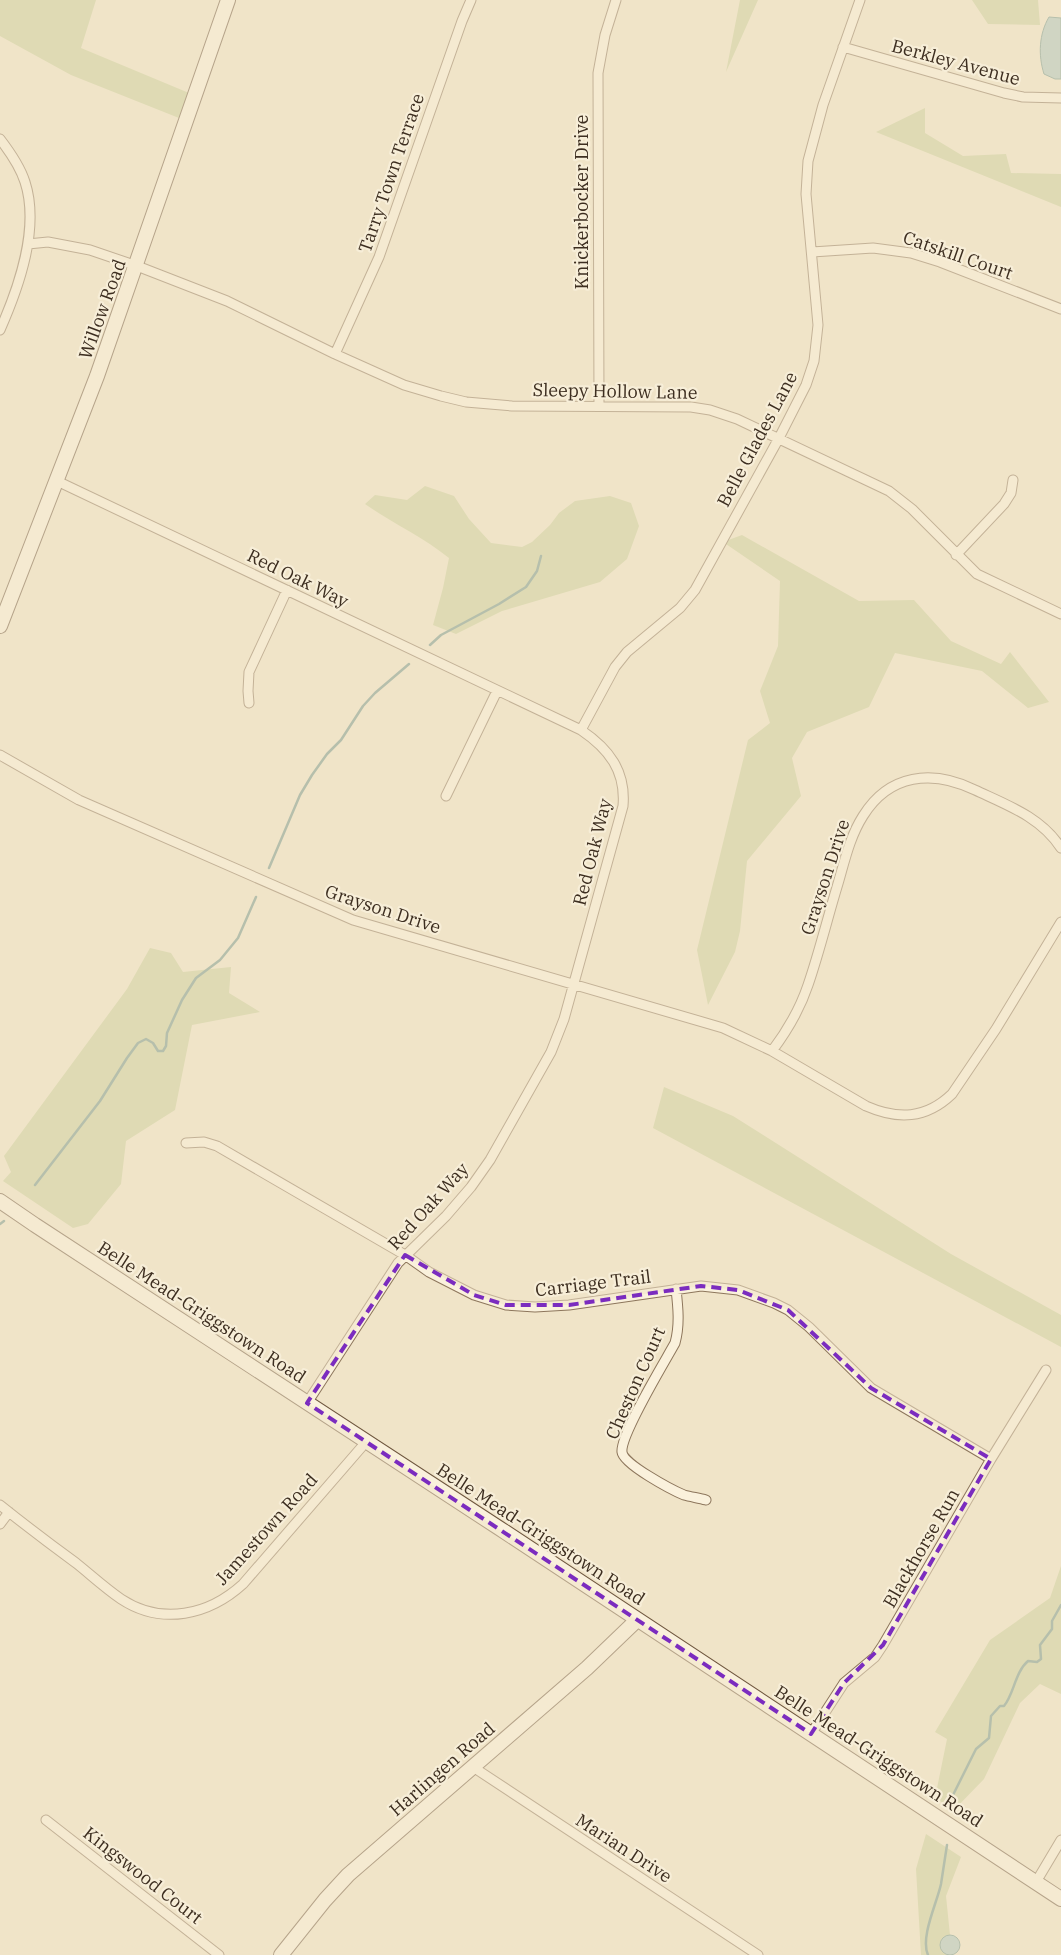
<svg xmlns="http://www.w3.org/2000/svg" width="1061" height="1955" viewBox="0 0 1061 1955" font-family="'IBM Plex Serif',serif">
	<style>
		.green { fill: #c9cf9b }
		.water { fill: #a9c4bc; stroke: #6f938a }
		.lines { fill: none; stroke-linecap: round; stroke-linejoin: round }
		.stream { stroke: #6f938a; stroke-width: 2.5 }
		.street-casing { stroke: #8d765c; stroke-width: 11 }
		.secondary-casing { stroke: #6f573f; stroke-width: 16 }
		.street { stroke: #faf1dc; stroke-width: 9 }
		.secondary { stroke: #faf1dc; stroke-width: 14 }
		.marked { fill: none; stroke: #7b2cbf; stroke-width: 4; stroke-dasharray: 10 6; stroke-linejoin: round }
		.labels { text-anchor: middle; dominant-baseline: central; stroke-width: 4.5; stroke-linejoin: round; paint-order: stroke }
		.street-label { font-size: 18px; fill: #3d2e20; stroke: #f7eed8 }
	</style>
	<rect width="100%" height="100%" fill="#f0e4c8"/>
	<path class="green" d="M0,0H96L81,48L189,93L179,118L71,75L0,36Z
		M740,0H758L726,72Z
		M972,0H1038L1040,25L988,24Z
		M925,108V133L963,156L1006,154L1011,173L1061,174V207L876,132Z
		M425,486L454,496L469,519L491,543L522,547L532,542L550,525L559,513L575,501L610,496L631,503L639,526L627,559L600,582L502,611L456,634L433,625L443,588L449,558C423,537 392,523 365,504L375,495L407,500Z
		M742,535L859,601L914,600L951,641L1001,664L1010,652L1049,702L1028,708L982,671L895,653L869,707L807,732L792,758L801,796L747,861L740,931L735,952L708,1005L697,950L748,740L770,723L760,691L778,646L780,581L723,542Z
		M150,948L171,953L183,972L231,967L229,993L260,1012L192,1025L175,1110L126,1141L121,1184L88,1224L73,1228L3,1181L11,1172L4,1156L127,989Z
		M664,1087L733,1116L951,1254L1061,1315V1347L653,1128Z
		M1061,1566V1694L1040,1684L1020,1703L984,1779L954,1810L935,1798L947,1739L935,1732L990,1640L1050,1598Z
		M926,1834L961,1857L946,1896L952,1955H921L916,1869Z"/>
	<path class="water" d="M1049,17L1061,18V79H1055L1044,74C1038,55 1039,34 1049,17Z
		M940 1945a10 10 0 1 1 20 0a10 10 0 1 1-20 0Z"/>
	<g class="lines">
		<path class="stream" d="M430,645L441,635L499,604L526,587L537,571L541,556
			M269,868L300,795L312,775L327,754L341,740L363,706L375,693L409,664
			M35,1185L100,1101L127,1058L138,1043L146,1039L153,1043L158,1051H163L166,1046L167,1033L182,1000L196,978L220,960L238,938L256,897
			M0,1224L4,1221
			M951,1799L976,1749L989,1738L991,1716L1000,1706H1004C1014,1694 1015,1672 1028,1661L1037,1662L1041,1659L1040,1645L1052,1629V1621L1061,1605
			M928,1955C920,1937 937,1903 941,1884C943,1871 945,1858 947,1845"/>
		<g class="street-casing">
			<path id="street" d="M843,47L1004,93L1023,97L1061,98
				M0,139C10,152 20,166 25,182C40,228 19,287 0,330
				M28,244L48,242L90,250L137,266L227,301L335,354L404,385L441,396L466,402L512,406L691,407L710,410L737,419L889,491L912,509L977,574L1061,614
				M812,252L873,248L911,253L940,262L1061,309
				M335,354L379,257L462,21L471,0
				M599,406L598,73L605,35L616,0
				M57,481L581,730C609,749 626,771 623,806L564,1019L551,1052L490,1160L471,1187L446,1216L398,1263L307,1403
				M956,555L1004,504L1011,493L1013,480
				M249,703L248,691L249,672L287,590
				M581,730L615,667L627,652L680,608L695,590L779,438L806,385L814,361L818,325L806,194L808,161L823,105L860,0
				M0,755L79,800L353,920L723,1028L772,1051
				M446,796L497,691
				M1061,848C1041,817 1007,805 975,790C932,769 889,774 863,816C849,838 844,864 837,887C827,920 819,953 808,985C800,1009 787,1031 772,1051L866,1106C898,1120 926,1119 952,1094L996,1029L1061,922
				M186,1143L204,1142L217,1146L405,1255L429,1272L474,1295L506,1305L535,1307L569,1305L701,1286L738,1290L774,1303L788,1310L809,1327L871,1388L991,1459
				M676,1289C678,1307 680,1325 675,1343C664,1363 620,1435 622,1452C623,1464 672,1490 684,1495C691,1497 699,1498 706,1500
				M0,1505C25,1525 50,1544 76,1563C91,1575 105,1588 121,1599C162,1626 209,1615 243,1584L366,1442
				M0,1524L9,1512
				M811,1734L844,1683L875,1657L883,1645L991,1459L1046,1370
				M473,1767L758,1955
				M46,1820L219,1955
				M1036,1882L1061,1840"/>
		</g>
		<g class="secondary-casing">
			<path id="secondary" d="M0,626L97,376L228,0
				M0,1201L35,1225L499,1528L1061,1899
				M281,1955L325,1900L348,1875L587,1668L637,1620"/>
		</g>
		<use href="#street" class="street"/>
		<use href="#secondary" class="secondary"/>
	</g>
	<path d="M0 0H1061V1955H0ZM405,1255L474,1295L506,1305H569L701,1286L738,1290L788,1310L871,1388L991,1459L883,1645L844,1683L811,1734L307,1403Z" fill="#f0e4c8" fill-opacity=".55" fill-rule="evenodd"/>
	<path class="marked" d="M405,1255L474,1295L506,1305H569L701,1286L738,1290L788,1310L871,1388L991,1459L883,1645L844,1683L811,1734L307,1403Z"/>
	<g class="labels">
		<g class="street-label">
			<text transform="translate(956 62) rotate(15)">Berkley Avenue</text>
			<text transform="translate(391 173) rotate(-71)">Tarry Town Terrace</text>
			<text transform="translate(581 202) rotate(-90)">Knickerbocker Drive</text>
			<text transform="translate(958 255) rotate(19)">Catskill Court</text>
			<text transform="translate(102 309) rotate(-70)">Willow Road</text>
			<text transform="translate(615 391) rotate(1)">Sleepy Hollow Lane</text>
			<text transform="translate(757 439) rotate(-62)">Belle Glades Lane</text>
			<text transform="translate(298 578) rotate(26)">Red Oak Way</text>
			<text transform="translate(592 852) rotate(-76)">Red Oak Way</text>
			<text transform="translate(825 877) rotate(-72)">Grayson Drive</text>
			<text transform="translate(383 909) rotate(18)">Grayson Drive</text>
			<text transform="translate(428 1206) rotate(-48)">Red Oak Way</text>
			<text transform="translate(593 1283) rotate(-7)">Carriage Trail</text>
			<text transform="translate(202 1312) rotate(33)">Belle Mead-Griggstown Road</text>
			<text transform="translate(635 1383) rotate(-66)">Cheston Court</text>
			<text transform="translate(266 1529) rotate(-48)">Jamestown Road</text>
			<text transform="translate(541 1534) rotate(33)">Belle Mead-Griggstown Road</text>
			<text transform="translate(921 1548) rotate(-60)">Blackhorse Run</text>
			<text transform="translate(879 1756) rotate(33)">Belle Mead-Griggstown Road</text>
			<text transform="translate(442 1769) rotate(-41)">Harlingen Road</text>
			<text transform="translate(624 1848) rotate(33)">Marian Drive</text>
			<text transform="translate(143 1875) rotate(38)">Kingswood Court</text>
		</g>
	</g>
</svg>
